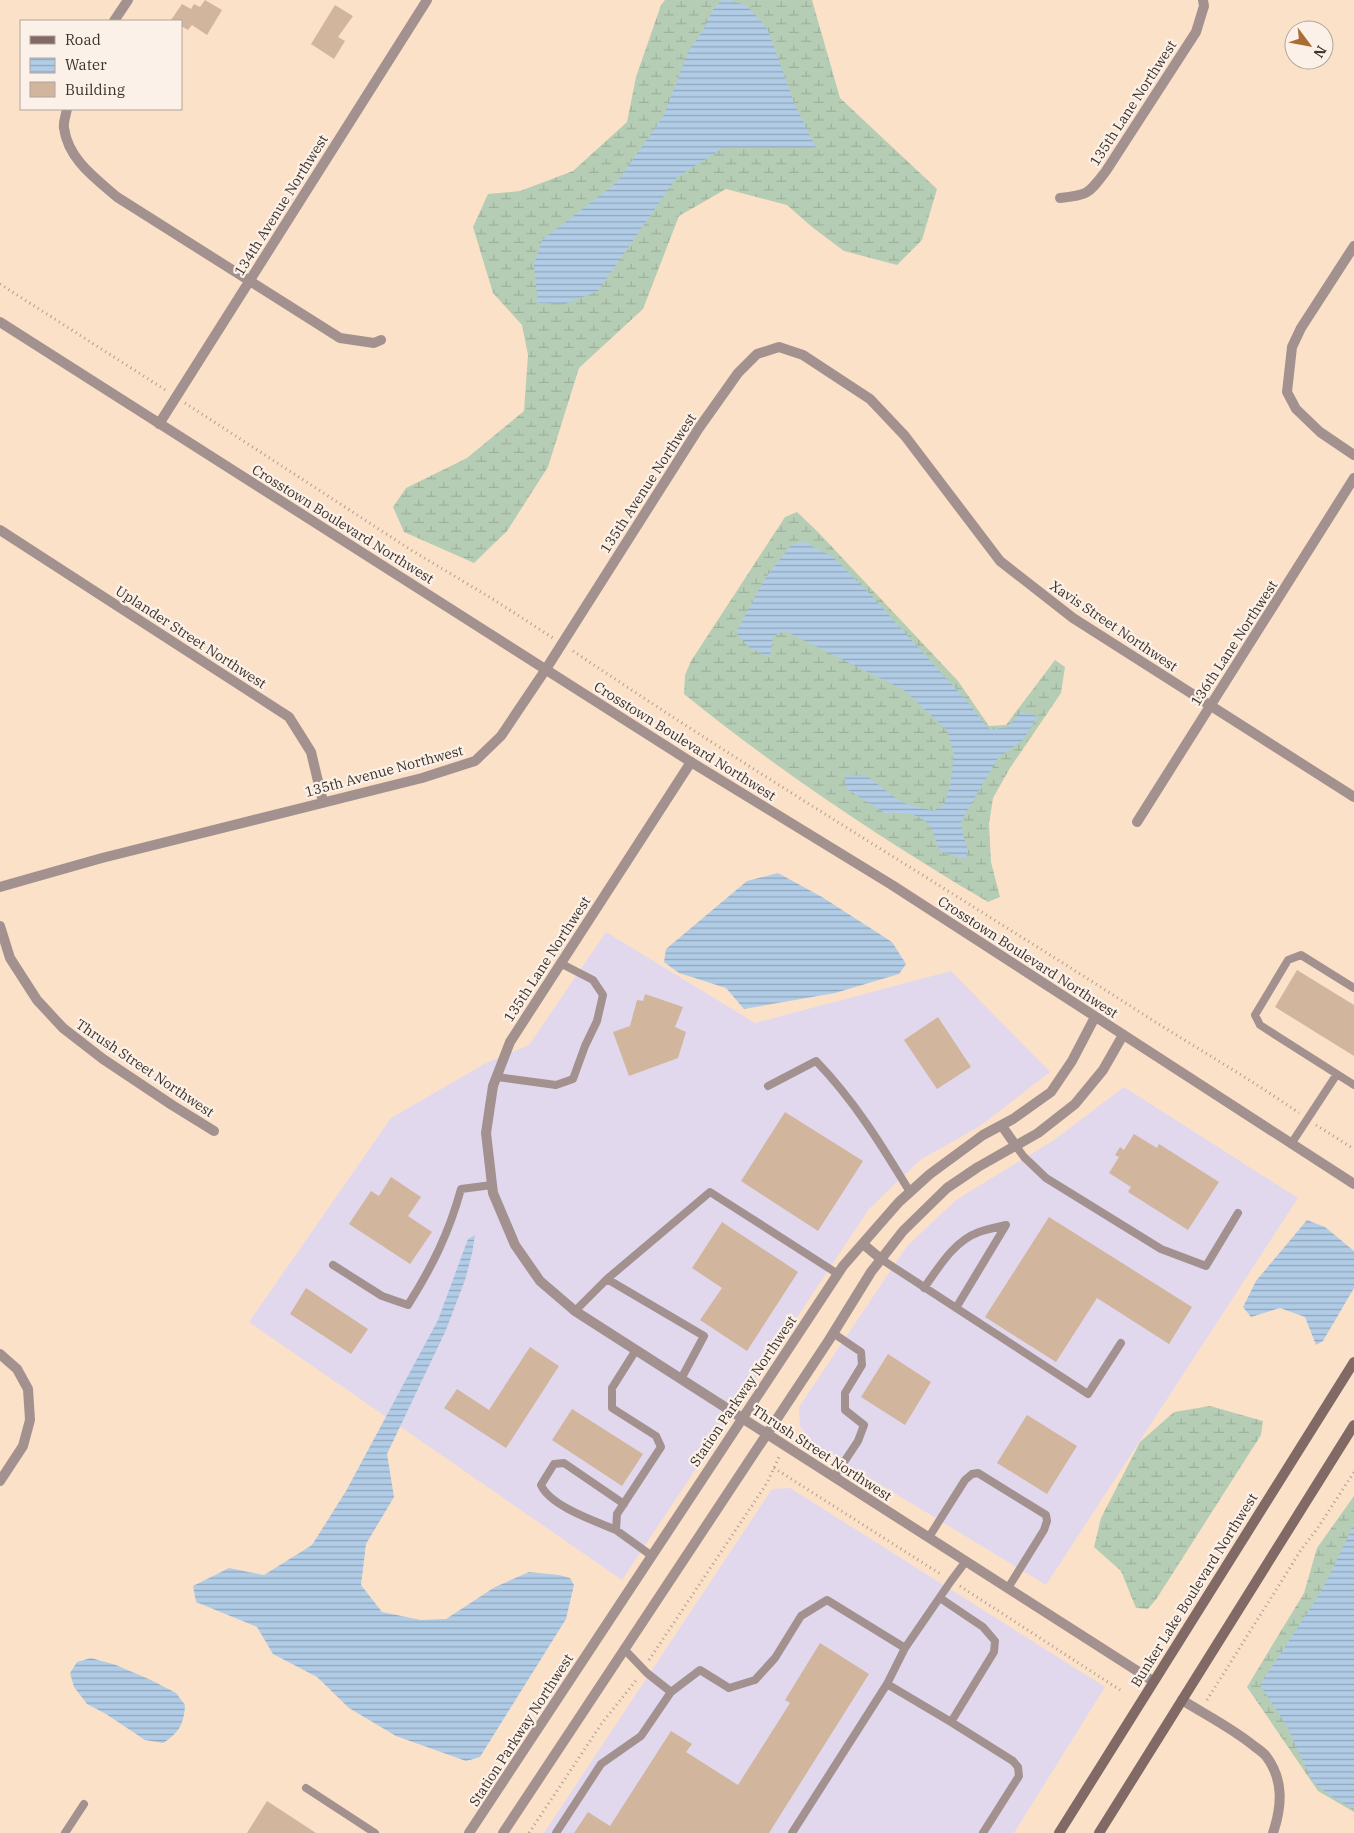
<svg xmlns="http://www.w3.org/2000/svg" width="1354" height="1833" viewBox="0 0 1354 1833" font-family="'IBM Plex Serif',serif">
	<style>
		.commercial { fill: #e1d8ed }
		.wetland { fill: url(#wetland-marsh) }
		.water { fill: url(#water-rules) }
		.building { fill: #d1b59d }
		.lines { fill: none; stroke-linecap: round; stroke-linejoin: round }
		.path { stroke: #b19c8a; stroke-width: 3; stroke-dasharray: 1 4; stroke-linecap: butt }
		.service { stroke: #a3918f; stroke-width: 8 }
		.minor { stroke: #a3918f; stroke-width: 10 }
		.tertiary { stroke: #a3918f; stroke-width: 10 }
		.secondary { stroke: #816966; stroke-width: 10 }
		.labels { text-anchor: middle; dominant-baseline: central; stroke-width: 4.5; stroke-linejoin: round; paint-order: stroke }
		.street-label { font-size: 14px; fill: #3d3229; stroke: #fcf1e8 }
	</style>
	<defs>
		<pattern id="wetland-marsh" width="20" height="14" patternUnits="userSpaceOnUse" patternTransform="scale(1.25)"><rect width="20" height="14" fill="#b5cdb4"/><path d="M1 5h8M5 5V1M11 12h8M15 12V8" fill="none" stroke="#9db09b"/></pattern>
		<pattern id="water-rules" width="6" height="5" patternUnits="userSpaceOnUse" patternTransform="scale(1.25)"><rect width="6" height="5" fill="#b1cce6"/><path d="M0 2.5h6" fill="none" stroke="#91a6ba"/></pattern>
	</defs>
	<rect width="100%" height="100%" fill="#fce1c9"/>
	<path class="commercial" d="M606,932L755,1023L951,971L1050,1072L980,1126L920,1160L869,1209L622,1580L249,1322L391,1118L486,1063L529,1045Z
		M1124,1087L1298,1198L1046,1585L812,1443L800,1426L799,1407L907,1246L956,1200L1054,1140Z
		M790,1488L1105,1687L1014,1833H544L772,1489Z"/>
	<path class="wetland" d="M665,0H812L840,98L937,189L922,240L897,265L844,251L812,227L787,205L726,189L679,216L643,309L579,368L548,467L507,531L474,563L404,532L393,507L406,488L467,458L524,411L528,355L522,325L493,293L473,227L488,194L520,191L573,171L627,122L636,77L661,5Z
		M797,512L818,532L958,681L989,726L1006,725L1055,660L1065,667L1061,693L1010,768L993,798L989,824L991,862L1000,897L988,902C883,840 779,771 684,694L685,675L691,661L785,517Z
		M1210,1406L1263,1421L1261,1435L1157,1598L1148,1609L1136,1608L1121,1571L1094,1547L1101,1518L1140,1442L1174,1412Z
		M1354,1496V1812L1318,1791L1247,1687L1304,1593L1317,1548Z"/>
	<path class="water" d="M722,0H730L747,6L767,28L795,105L816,148H723L677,177L598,291L565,304L538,303L534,265L542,240L616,183L663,117L689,50L702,32L714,8Z
		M804,542L833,557L867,591L965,699L990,730L1007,727L1021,712L1038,716L1023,740L998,758L961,821L963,835L968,850L965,859L940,851C937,845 933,830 930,826C920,812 900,812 886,814L847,789L844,775L867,776L901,802L933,811L944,805L950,785L954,754L947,730L904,690L785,631L773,636L770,657L750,648L736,633L764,580L791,545Z
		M778,873L822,897L892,942L906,964L899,974L835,993L744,1009L726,988L679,973L664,962L666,949L747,881Z
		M1307,1220L1325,1227L1354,1251V1288L1323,1341L1316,1345L1305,1317L1280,1308L1251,1317L1243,1307L1256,1281Z
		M475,1235L472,1254L465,1280L446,1330L387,1454L394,1497L366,1544L361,1585L382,1612L421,1620L446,1619L495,1587L529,1572L559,1575L570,1578L574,1585L566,1619L480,1757L466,1761L396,1736L349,1708L317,1677L273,1654L257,1627L196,1602L193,1586L229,1568L264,1575L312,1545L346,1491L438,1320L468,1239Z
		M1354,1524V1809L1329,1795L1312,1781L1287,1726L1260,1685L1320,1593L1334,1566Z
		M91,1658L116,1665L151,1680L176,1693L185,1705C184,1724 179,1733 163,1743L145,1740L106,1714L87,1704L74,1687L70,1673L77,1662Z"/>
	<path class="building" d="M205,0L222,10L207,35L192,25L188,30L181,26V21L171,20L182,4L191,9L194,4L200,7Z
		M335,5L353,16L338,37L345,41L334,59L311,44Z
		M1297,970L1354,1005V1056L1275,1007Z
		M645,994L683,1007L675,1027L686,1032L678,1058L629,1076L613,1032L630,1026L637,1000L643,1001Z
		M938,1017L971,1067L937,1089L904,1040Z
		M785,1112L863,1161L818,1231L741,1181Z
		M1134,1134L1157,1148L1159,1144L1219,1182L1188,1230L1128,1192L1131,1187L1109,1173L1119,1157L1115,1155L1120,1147L1124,1150Z
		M391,1177L421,1197L408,1216L432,1232L410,1264L349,1224L371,1191L379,1196Z
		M1049,1217L1192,1307L1169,1344L1097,1298L1056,1362L985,1317Z
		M722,1222L798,1272L747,1351L700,1320L722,1288L692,1268Z
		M306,1288L368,1329L351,1354L290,1314Z
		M530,1347L559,1366L506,1448L444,1408L457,1389L489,1410Z
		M888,1354L931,1382L905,1425L861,1397Z
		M572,1409L643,1454L622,1486L552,1440Z
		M1027,1415L1077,1446L1047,1494L997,1463Z
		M820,1643L869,1674L769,1833H574L588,1812L610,1826L671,1731L692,1744L686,1752L738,1785L790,1703L785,1700Z
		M267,1801L316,1833H247Z"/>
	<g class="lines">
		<path class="path" d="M0,284L167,391
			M185,403L411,550L496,601L553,638
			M573,651C757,775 948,889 1135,1009C1189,1044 1246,1076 1299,1113
			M1316,1125L1354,1149
			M774,1468L942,1575
			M960,1586L1120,1690
			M649,1660L767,1483L780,1455
			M1207,1700L1301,1550L1317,1529L1354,1472
			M529,1833L602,1723L638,1678"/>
		<path class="service" d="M1354,988L1301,955L1288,960L1255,1015L1260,1025L1354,1085
			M497,1077L556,1085L573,1079L585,1046L597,1021L603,995L593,980L560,963
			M768,1086L816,1061C854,1100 882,1146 910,1192
			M1291,1144L1337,1074
			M1016,1146L1024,1157L1046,1178L1161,1249L1206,1266L1238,1213
			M881,1259L1088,1394L1121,1343
			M333,1265L382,1296L408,1305C432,1267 449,1233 461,1189L492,1185
			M607,1279L710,1192L838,1274
			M924,1288C939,1267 954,1241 979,1232C988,1229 997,1227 1006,1225L956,1308
			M575,1311L607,1279L704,1336L681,1379
			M833,1333L861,1352L862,1365L845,1393V1410L864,1425L858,1441L834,1477
			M636,1350L612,1388V1408L656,1436L661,1447L617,1514L616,1530L652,1556
			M616,1530C595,1521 550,1506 541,1485L554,1464L564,1463L624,1504
			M929,1537L965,1480L972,1474L978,1473L1046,1515L1047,1521L1044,1530L1008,1588
			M940,1598L983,1627L995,1641L994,1652L951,1722L1013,1761L1018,1767L1019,1776L983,1833
			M624,1649L647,1673L671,1692L700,1670L729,1688L755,1680L775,1658L801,1616L827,1600L905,1648
			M887,1684L951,1722
			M306,1788L375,1833
			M65,1833L84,1804
			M556,1833L601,1764L641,1736L671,1692
			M792,1833L887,1684L905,1648L951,1581L966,1561"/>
		<path class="minor" d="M114,21L128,0
			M67,109C66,115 63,122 64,128C68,159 95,178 117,197L340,338L374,343L381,340
			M1060,198C1089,195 1088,194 1106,171L1196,32L1204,6L1203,0
			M1354,246L1301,328L1292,347L1287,392L1296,409L1320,432L1354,455
			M159,424L427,0
			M0,530L289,717L311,752L323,802
			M691,762L510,1042L493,1086L486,1133L493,1193L515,1245L540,1281L575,1311L742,1418
			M1137,822L1354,478
			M0,887L102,858L422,778L475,761L501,736L546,669L699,428L738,373L757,354L779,347L803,355L870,399L905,436L1000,561L1073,618L1354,797
			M0,926L10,958L37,1000L63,1028L103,1059L172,1105L214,1131
			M0,1354L17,1369L28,1389L30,1420L23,1446L0,1481
			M1182,1700C1206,1715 1232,1728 1254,1746C1258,1749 1263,1752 1266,1756C1284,1780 1282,1806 1273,1833"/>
		<path class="tertiary" d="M0,322L691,762L892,885L1354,1184
			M1002,1126L1016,1146
			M863,1244L881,1259
			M742,1418L1153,1681
			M469,1833L843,1266L899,1202L930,1174L983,1135L1013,1119L1051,1092L1072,1061L1095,1017
			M503,1833L829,1340L871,1272L903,1231L947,1188L978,1167L1038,1133L1075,1104L1103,1070L1123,1035"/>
		<path class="secondary" d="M1059,1833L1354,1362
			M1099,1833L1354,1425"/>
	</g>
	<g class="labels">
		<g class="street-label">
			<text transform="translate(1133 103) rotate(-57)">135th Lane Northwest</text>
			<text transform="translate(281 205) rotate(-58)">134th Avenue Northwest</text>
			<text transform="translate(648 483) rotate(-57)">135th Avenue Northwest</text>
			<text transform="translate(343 524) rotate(32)">Crosstown Boulevard Northwest</text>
			<text transform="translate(1114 626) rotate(34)">Xavis Street Northwest</text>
			<text transform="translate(191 637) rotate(33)">Uplander Street Northwest</text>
			<text transform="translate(1234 643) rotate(-57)">136th Lane Northwest</text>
			<text transform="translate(685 741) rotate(32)">Crosstown Boulevard Northwest</text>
			<text transform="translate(384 771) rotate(-15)">135th Avenue Northwest</text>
			<text transform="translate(1028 957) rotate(33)">Crosstown Boulevard Northwest</text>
			<text transform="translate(547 959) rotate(-57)">135th Lane Northwest</text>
			<text transform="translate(145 1068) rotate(34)">Thrush Street Northwest</text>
			<text transform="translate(743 1391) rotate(-56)">Station Parkway Northwest</text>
			<text transform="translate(822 1453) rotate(33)">Thrush Street Northwest</text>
			<text transform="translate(1194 1590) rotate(-58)">Bunker Lake Boulevard Northwest</text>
			<text transform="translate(521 1730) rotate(-57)">Station Parkway Northwest</text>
		</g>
	</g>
	<rect x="20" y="20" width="162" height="90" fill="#fcf1e8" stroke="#b0a59c"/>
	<rect x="30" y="36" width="25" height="8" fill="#816966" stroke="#b0a59c"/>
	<text x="65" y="45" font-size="15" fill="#3d3229">Road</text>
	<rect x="30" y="58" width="25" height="15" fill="url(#water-rules)" stroke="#b0a59c"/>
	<text x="65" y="70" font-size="15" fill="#3d3229">Water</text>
	<rect x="30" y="82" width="25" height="15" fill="#d1b59d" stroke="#b0a59c"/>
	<text x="65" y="95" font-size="15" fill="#3d3229">Building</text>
	<g transform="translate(1309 45) rotate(122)"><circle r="24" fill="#fcf1e8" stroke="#b0a59c"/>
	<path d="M0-4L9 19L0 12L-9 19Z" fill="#ab6e32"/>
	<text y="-8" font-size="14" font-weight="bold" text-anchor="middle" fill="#3d3229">N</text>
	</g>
</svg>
